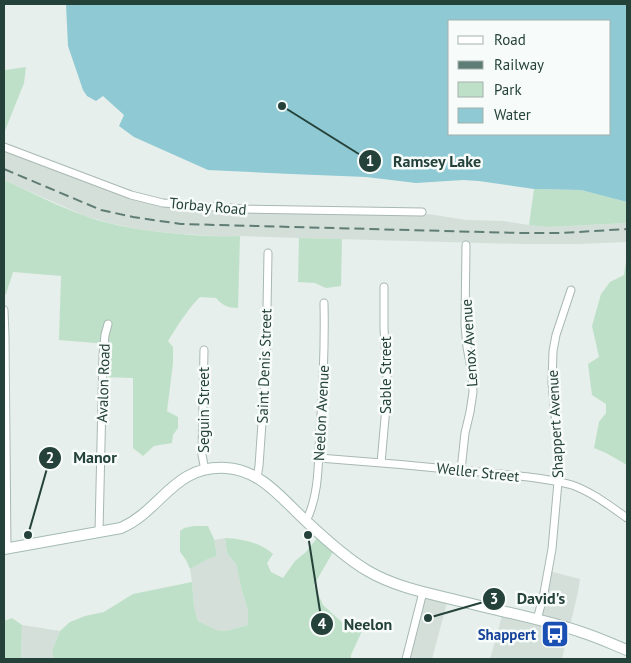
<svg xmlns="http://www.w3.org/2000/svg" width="631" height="663" viewBox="0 0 631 663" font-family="'PT Sans',sans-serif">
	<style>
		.built { fill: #d4dfda }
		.green { fill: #bfe0c8 }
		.water { fill: #8ec9d4; fill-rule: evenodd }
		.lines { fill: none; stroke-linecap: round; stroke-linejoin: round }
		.minor-casing { stroke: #a8b8b2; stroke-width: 9 }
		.secondary-casing { stroke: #a4bbb3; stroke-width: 12 }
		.minor { stroke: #fff; stroke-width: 7 }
		.secondary { stroke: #fff; stroke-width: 10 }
		.rail { stroke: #5f7d75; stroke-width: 2; stroke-dasharray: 10 5; stroke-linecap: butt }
		.labels { text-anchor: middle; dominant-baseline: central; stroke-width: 5; stroke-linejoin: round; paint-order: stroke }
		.street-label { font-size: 15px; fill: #24423a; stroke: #f7fbf9 }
		.transit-label { font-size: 15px; font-weight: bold; fill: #164399; stroke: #f7fbf9; text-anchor: end }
		.leader { fill: none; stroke: #24423a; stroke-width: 2 }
		.callout-dot { fill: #24423a; stroke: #f7fbf9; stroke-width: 2 }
		.mark-label { font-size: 15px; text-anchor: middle; font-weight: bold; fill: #fff }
		.callout-label { font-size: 16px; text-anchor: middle; font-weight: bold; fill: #24423a; stroke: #f7fbf9; stroke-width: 5; stroke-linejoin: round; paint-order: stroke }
	</style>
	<rect width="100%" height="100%" fill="#e6efeb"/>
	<path class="built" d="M4,148L163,203L422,213L466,220L504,221L529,225L548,227L627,223V242L578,244H522L299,238L240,236L225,237L170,233L137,229L110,223L85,216L4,180Z
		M225,538L227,553L236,564L242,591L248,610V625L226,631L215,630L198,621L194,607L192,582L190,569L208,559L217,556L214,540Z
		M549,571L580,579L578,592L562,659H490L503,612L538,620Z
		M423,593L448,599L432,659H406Z
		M22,625L60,631L52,651L54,659H21Z"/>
	<path class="green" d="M26,67L24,83L4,133V69L5,70Z
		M4,180C31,192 57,206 85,216C119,228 155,232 191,235C207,236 224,237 240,236L238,308C228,308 222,305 216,298L200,297C187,310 178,325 168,341L173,347V363L167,411L178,417V428L173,435L172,443L154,446L143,456L133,448V378L103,377L107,344L59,340L61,276L13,272L6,294L4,295Z
		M534,189L581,190L627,202V223L548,227L529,225Z
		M299,238L342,239L341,286L326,288L315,283L298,282Z
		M627,255V465L606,453L594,448L599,422L606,413V404L592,395L588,364L599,357L592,326L601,294L610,282L624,275Z
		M194,526H208L214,539L217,556L208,559L190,569L186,560L180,552V531L184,528Z
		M225,538C242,539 260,542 273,554L267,563L271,572L283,578L295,561L306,552L317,538L333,552L314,585L323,605L346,626L362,631L351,655V659H54L52,651L60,631L70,622L85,616L104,612L133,594L192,582L194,607L198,621L216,630L226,631L248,625V610L242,591L236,564L227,553Z
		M12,618L22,625L21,659H4V621Z"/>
	<path class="water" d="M66,4H627V202L581,190L534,189L479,181L463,180L416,183L366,177L291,174L208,170L134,137L119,126L124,115L103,96L96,101L87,96L83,90L68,46ZM450,21H610V134H450Z"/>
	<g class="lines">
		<g class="minor-casing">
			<path id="minor" d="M4,147L131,195L163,203L243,209L422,212
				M4,310L5,336L7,549
				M204,350L202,455L205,470
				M319,458C375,462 432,467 489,473C516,476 545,477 572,485C592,492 610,506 627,518
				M381,463L387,396V374L384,328V287
				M461,470L465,433L470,412L473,392L472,374L467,347L465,325L466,245
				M257,477L259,466L266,365L268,253
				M306,521C320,494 318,460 320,430C323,388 325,345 324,303
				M99,532L103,355L105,335L108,324
				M537,620L544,593L552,549L558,482V446L552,383L553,351L556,335L571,290
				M406,659L423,592"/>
		</g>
		<g class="secondary-casing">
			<path id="secondary" d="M4,549L121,528C162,510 173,465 226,468C261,470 282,499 306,521C323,537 347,559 368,571C397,588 432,594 464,602C503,612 543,619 581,632C597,637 612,644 627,650"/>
		</g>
		<use href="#minor" class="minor"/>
		<use href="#secondary" class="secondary"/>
		<path class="rail" d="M4,169L101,210L133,217L181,224L520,233H561L627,229"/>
	</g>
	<defs>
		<g id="bus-square" transform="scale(1.4375)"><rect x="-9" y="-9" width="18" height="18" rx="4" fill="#1a4fb4" stroke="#f7fbf9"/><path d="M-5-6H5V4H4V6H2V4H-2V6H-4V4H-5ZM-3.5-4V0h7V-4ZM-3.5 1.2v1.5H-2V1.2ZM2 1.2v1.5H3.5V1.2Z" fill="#fff"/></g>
	</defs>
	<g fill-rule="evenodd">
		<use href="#bus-square" x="555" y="634"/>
	</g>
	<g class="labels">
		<g class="street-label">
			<text transform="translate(208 206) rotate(5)">Torbay Road</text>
			<text transform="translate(469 343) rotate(-94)">Lenox Avenue</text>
			<text transform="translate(264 366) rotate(-88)">Saint Denis Street</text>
			<text transform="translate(385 375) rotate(-90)">Sable Street</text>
			<text transform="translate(103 383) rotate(-88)">Avalon Road</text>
			<text transform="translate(203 410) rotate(-90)">Seguin Street</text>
			<text transform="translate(321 413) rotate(-87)">Neelon Avenue</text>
			<text transform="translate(555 424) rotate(-93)">Shappert Avenue</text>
			<text transform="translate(478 472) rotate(6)">Weller Street</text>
		</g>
		<g class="transit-label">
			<text x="536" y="634">Shappert</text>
		</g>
	</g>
	<path class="leader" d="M282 106L370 161M28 535L50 458M428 618L494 599M308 535L322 624"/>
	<g class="callout-dot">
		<circle cx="282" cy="106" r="5"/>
		<circle cx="28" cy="535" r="5"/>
		<circle cx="428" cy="618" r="5"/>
		<circle cx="308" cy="535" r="5"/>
		<circle cx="370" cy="161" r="12"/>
		<circle cx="50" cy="458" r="12"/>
		<circle cx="494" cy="599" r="12"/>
		<circle cx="322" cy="624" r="12"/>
	</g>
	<g class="mark-label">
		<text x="370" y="166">1</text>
		<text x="50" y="463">2</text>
		<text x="494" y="604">3</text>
		<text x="322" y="629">4</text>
	</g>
	<g class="callout-label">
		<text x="437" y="167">Ramsey Lake</text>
		<text x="95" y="463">Manor</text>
		<text x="541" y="604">David's</text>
		<text x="368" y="630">Neelon</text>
	</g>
	<rect width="631" height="663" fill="none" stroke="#24423a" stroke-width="10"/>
	<rect x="448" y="20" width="162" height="115" fill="#f7fbf9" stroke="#a3b1ad"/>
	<rect x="458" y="36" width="25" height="8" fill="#ffffff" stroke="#a3b1ad"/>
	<text x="494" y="45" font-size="15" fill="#24423a">Road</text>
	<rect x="458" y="61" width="25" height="8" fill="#5f7d75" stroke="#a3b1ad"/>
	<text x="494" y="70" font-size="15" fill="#24423a">Railway</text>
	<rect x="458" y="82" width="25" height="15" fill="#bfe0c8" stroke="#a3b1ad"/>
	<text x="494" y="95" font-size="15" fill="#24423a">Park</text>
	<rect x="458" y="108" width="25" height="15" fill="#8ec9d4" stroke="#a3b1ad"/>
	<text x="494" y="120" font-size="15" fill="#24423a">Water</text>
</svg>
